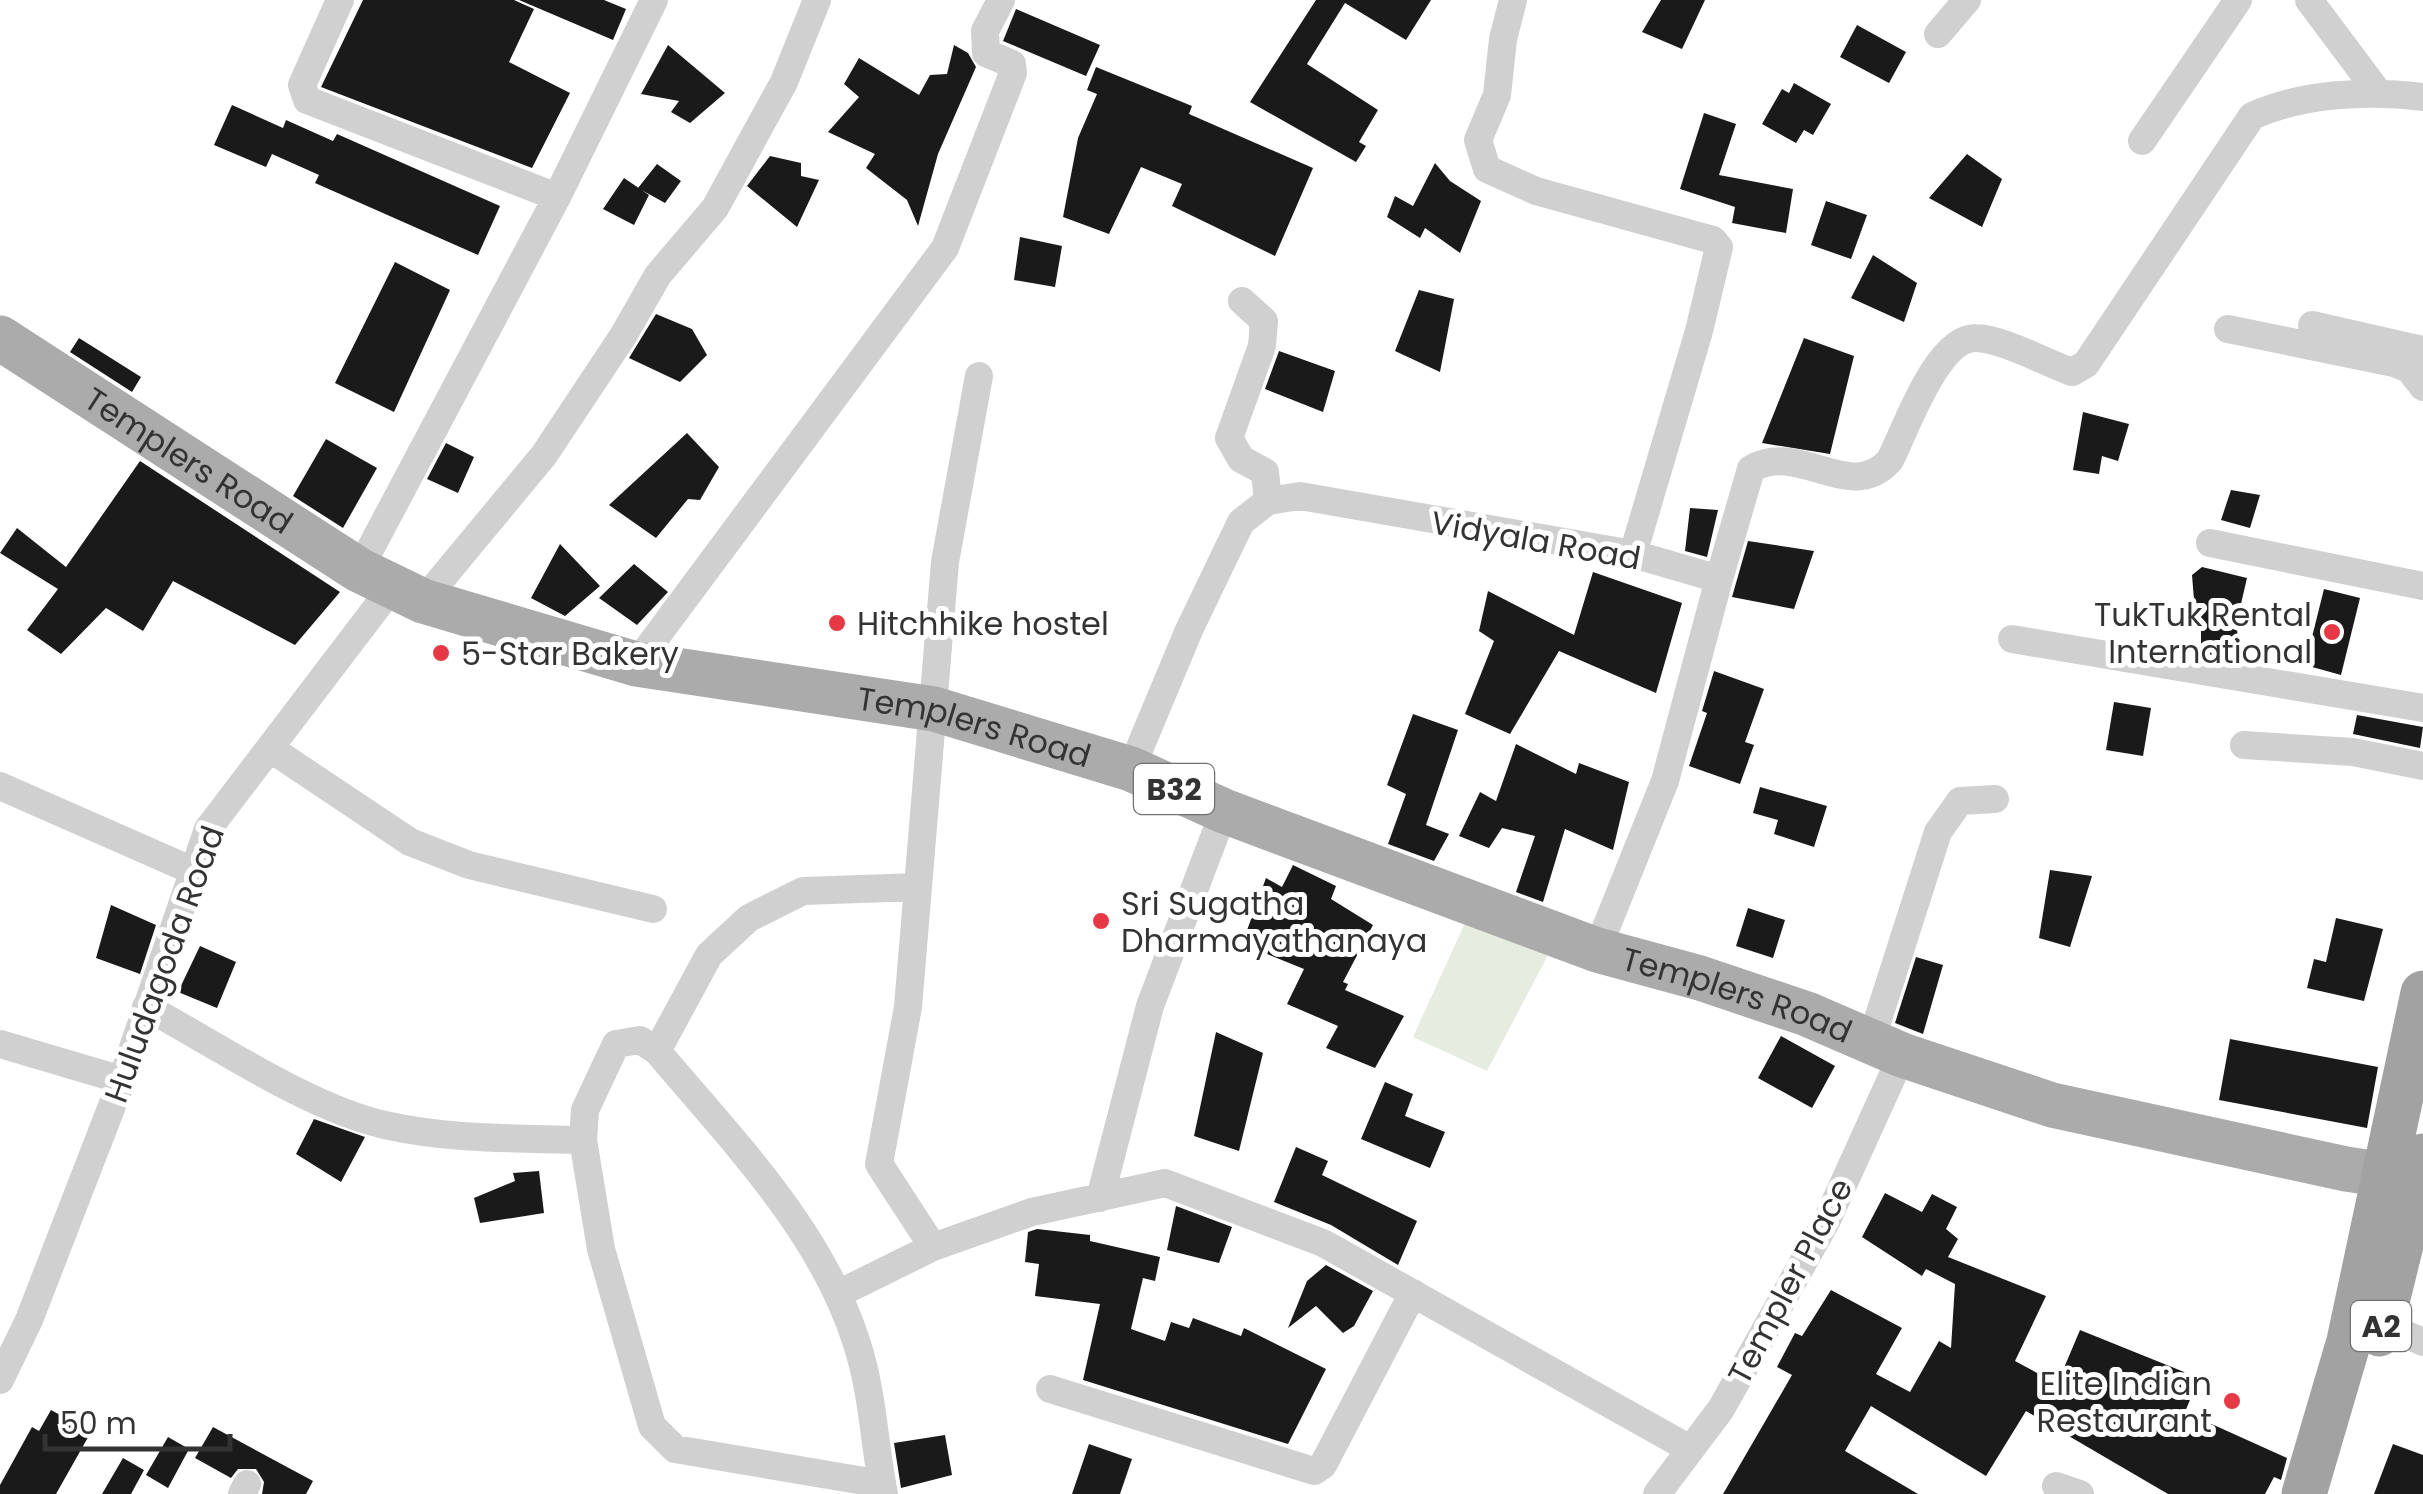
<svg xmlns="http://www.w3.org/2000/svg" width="2423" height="1494" viewBox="0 0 2423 1494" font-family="Poppins,sans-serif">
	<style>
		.green { fill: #e6ecdf }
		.building { fill: #1a1a1a }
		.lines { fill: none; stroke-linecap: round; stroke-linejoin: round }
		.minor { stroke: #d0d0d0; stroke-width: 28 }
		.primary { stroke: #ababab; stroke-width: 45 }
		.trunk { stroke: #a2a2a2; stroke-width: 45 }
		.poi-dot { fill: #e63946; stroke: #fff; stroke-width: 4 }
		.labels { text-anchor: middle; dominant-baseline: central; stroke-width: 10; stroke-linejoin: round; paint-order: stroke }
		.shield { fill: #fff; stroke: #707070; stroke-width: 2.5 }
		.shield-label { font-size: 30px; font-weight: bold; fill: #333 }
		.street-label { font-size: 32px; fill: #333; stroke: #fff }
		.poi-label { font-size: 32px; fill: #333; stroke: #fff; text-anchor: start }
	</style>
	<rect width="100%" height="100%" fill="#fff"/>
	<path class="green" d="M1465,923L1548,955L1487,1071L1413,1037Z"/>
	<path class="building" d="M363,0H514L534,9L509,62L570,93L532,168L321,87Z
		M519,0H604L626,9L613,40Z
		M1316,0H1431L1406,40L1345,3L1307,64L1378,110L1359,142L1366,146L1356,162L1250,102Z
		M1661,0H1705L1682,49L1642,32Z
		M1016,9L1100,45L1086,76L1003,41Z
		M1857,25L1906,52L1889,83L1840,57Z
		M668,45L725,93L690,123L671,112L679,101L641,94Z
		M954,45L968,53L976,67L938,154L918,226L907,200L866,168L875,154L828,132L859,97L844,84L859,58L919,95L930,75L947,74Z
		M1096,67L1192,106L1189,114L1313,168L1275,256L1172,206L1182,184L1141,167L1109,234L1063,217L1078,138L1097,94L1087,90Z
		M1794,83L1831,104L1813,135L1804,130L1796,143L1762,124L1782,89L1789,93Z
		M232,105L283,128L286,120L333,141L337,134L500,206L478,255L315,183L319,175L272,154L266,167L214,145Z
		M1704,113L1736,124L1719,175L1793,189L1786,233L1732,223L1735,207L1680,189Z
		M1967,154L2002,179L1982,227L1929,198Z
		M770,156L801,163V176L819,180L797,227L747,186Z
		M1435,163L1450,181L1481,201L1460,253L1425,228L1420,238L1387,217L1395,196L1413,206Z
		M657,164L681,181L665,203L638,188Z
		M624,178L649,195L634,225L603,209Z
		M1826,201L1867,215L1851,259L1811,245Z
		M1020,237L1062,246L1055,287L1014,280Z
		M1873,255L1917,283L1904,322L1851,298Z
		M395,262L450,290L394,412L335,383Z
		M1419,290L1454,299L1440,372L1395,351Z
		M656,314L692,329L707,355L680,382L629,358Z
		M79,338L141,377L132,392L70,352Z
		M1804,338L1854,356L1830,454L1762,443Z
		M1279,351L1335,371L1323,412L1265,389Z
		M2083,412L2129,424L2118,461L2102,456L2099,474L2073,470Z
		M687,433L719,467L700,500L688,499L656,538L609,505Z
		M326,439L377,468L343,528L293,496Z
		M446,443L474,457L458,493L427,479Z
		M140,461L340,592L295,645L173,581L143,631L106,608L61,654L27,630L58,589L0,553L17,528L66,567Z
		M2231,490L2260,495L2250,528L2221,520Z
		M1690,508L1718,510L1707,557L1685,551Z
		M1748,541L1814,551L1794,609L1732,597Z
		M560,544L600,586L565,616L531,598Z
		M634,564L668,592L637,625L599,598Z
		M2202,567L2247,578L2237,621L2238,659L2201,653V614L2195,612L2192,575Z
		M1593,572L1682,603L1656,693L1559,651L1510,734L1465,714L1494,641L1479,631L1488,591L1574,635Z
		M2324,589L2360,598L2341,675L2305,665Z
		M1714,671L1764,689L1745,742L1754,745L1740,784L1689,766L1707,713L1702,711Z
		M2114,702L2151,708L2143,756L2106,750Z
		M1413,714L1458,730L1426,825L1449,834L1434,861L1388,844L1406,794L1387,785Z
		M2357,715L2423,727L2420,748L2353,734Z
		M1516,744L1576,774L1579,763L1629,782L1613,850L1565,829L1543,902L1516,892L1535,836L1502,828L1489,848L1459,836L1480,792L1496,801Z
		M1760,787L1827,806L1814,847L1774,834L1778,820L1753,813Z
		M1293,865L1336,886L1331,899L1373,925L1343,982L1348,984L1345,990L1404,1016L1375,1068L1326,1048L1338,1026L1287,1004L1304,969L1242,944L1266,878L1282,887Z
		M2050,870L2092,876L2070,947L2039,938Z
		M111,905L156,925L140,974L96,958Z
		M1748,908L1785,920L1773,958L1736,946Z
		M2336,918L2383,929L2364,1001L2307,988L2314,959L2326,962Z
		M200,946L236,962L217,1008L178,992Z
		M1916,957L1943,965L1923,1034L1895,1023Z
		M1216,1032L1263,1053L1239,1151L1194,1136Z
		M1781,1036L1835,1066L1812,1108L1758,1078Z
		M2230,1039L2378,1067L2367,1128L2219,1100Z
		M1385,1082L1413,1094L1405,1116L1445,1132L1430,1168L1361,1139Z
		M314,1119L365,1137L341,1182L296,1154Z
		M1296,1147L1328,1161L1322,1175L1417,1221L1398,1265L1331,1225L1274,1202Z
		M539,1171L544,1213L480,1223L474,1198L515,1181L513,1173Z
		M1885,1193L1922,1212L1932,1194L1957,1207L1946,1229L1958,1239L1948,1257L2046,1296L2015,1361L2050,1380L2055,1371L2061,1375L2080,1330L2199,1378L2185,1412L2287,1458L2281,1480L2274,1477L2265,1494H2168L2026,1411L1986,1476L1871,1406L1845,1451L1918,1494H1723L1792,1375L1777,1367L1795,1333L1802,1336L1831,1290L1902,1328L1876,1374L1910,1392L1939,1341L1951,1348L1955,1284L1926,1269L1922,1276L1862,1237Z
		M1176,1206L1232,1227L1219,1263L1167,1250Z
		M1037,1229L1090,1235V1241L1160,1257L1155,1281L1143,1278L1131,1329L1165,1341L1171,1322L1189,1328L1193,1318L1241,1336L1244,1328L1326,1369L1288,1444L1083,1380L1100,1304L1035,1296L1039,1264L1025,1262L1028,1232Z
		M1326,1265L1373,1291L1354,1326L1343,1333L1316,1306L1288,1328L1307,1281Z
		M51,1410L91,1432L56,1494H0V1485L32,1427L39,1431Z
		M213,1427L313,1481L306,1494H262L264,1482L256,1469H238L231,1478L195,1458Z
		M945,1435L952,1475L901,1488L894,1443Z
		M168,1437L189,1449L168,1488L146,1475Z
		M1089,1444L1132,1459L1120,1494H1072Z
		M2393,1444L2423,1455V1494H2374Z
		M123,1458L144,1470L131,1494H102Z"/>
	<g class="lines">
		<path class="minor" d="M340,0L302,85L307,100L557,197
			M1513,0L1503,39L1497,95L1478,140L1487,169L1536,191L1713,240L1719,247L1699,331L1633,554
			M2309,0L2377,91
			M1938,34L1967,0
			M2142,141L2238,0
			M1242,301L1264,321L1262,346L1229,438L1241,459L1265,472L1268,501
			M2312,325L2423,350
			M2228,329L2394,363L2409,369L2423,387
			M2210,543L2423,586
			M359,570L557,197L654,0
			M1719,579L1751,469C1799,440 1851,505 1890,460C1906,429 1937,337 1976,338C2000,338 2047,363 2072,372L2086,364L2252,116C2304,93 2367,90 2423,97
			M423,601L544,455L623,336L658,275L715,208L784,82L817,0
			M2012,639L2423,708
			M636,664L945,248L1013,73L1012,64L986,53L985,31L1001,0
			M2244,745L2353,752L2423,766
			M271,749L410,842L469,865L653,909
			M1131,769L1189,630L1241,522L1268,501L1300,496L1633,554L1719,579L1665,781L1597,950
			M0,786L191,870
			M146,1007C217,1045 309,1108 385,1125C451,1140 516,1138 583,1140
			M1871,1041L1938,832L1960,801L1995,799
			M0,1044L122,1080
			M657,1051L709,955L749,918L803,891L918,887
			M1100,1198L1150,1006L1224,811
			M933,1247L879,1164L908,1007L945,562L979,376
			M838,1294L933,1247L1032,1212L1165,1183L1323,1243L1690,1449
			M2382,1324L2423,1342
			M0,1380L29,1320L122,1080L208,829L393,586
			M1050,1389L1314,1471L1323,1465L1413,1293
			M882,1484L675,1449L652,1426L601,1249L583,1140L585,1110L616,1044L640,1040L657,1051C731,1139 822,1231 857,1344C873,1393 874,1444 884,1494
			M2056,1486L2080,1494
			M242,1494L247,1484
			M1657,1494L1721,1409L1827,1220L1902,1055"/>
		<path class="primary" id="s1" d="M0,338L359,570L423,601L636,664L934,709L1131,769L1224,811L1597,950L1700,978L1807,1014L1902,1055L2052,1105L2346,1169L2418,1180"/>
		<path class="trunk" d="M2379,1334L2423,1156
			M2304,1494L2349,1341L2423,993"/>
	</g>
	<g class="poi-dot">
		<circle cx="837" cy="623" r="10"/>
		<circle cx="2332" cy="632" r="10"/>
		<circle cx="441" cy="653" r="10"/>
		<circle cx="1101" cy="921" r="10"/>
		<circle cx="2232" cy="1401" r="10"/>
	</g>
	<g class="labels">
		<g class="shield">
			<rect x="1134" y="764" width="80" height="50" rx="8"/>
			<rect x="2351" y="1301" width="60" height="50" rx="8"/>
		</g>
		<g class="shield-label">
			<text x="1174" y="789">B32</text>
			<text x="2381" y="1326">A2</text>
		</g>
		<g class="street-label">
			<text stroke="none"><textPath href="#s1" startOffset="225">Templers Road</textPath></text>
			<text transform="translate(1536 540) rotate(10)">Vidyala Road</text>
			<text stroke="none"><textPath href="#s1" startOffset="1065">Templers Road</textPath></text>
			<text transform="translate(164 964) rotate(-70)">Huludagoda Road</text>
			<text stroke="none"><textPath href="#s1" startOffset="1875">Templers Road</textPath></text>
			<text transform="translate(1790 1281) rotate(-62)">Templer Place</text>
		</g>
		<g class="poi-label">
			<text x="2312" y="614" text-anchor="end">TukTuk Rental<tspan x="2312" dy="37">International</tspan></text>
			<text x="857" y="623">Hitchhike hostel</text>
			<text x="461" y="653">5-Star Bakery</text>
			<text x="1121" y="903">Sri Sugatha<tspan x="1121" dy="37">Dharmayathanaya</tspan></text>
			<text x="2212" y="1383" text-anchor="end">Elite Indian<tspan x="2212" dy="37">Restaurant</tspan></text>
		</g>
	</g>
	<path d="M45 1434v15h185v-15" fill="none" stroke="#333333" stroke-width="5"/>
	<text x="60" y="1434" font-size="30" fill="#333333" stroke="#ffffff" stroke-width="8" paint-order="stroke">50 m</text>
</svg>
